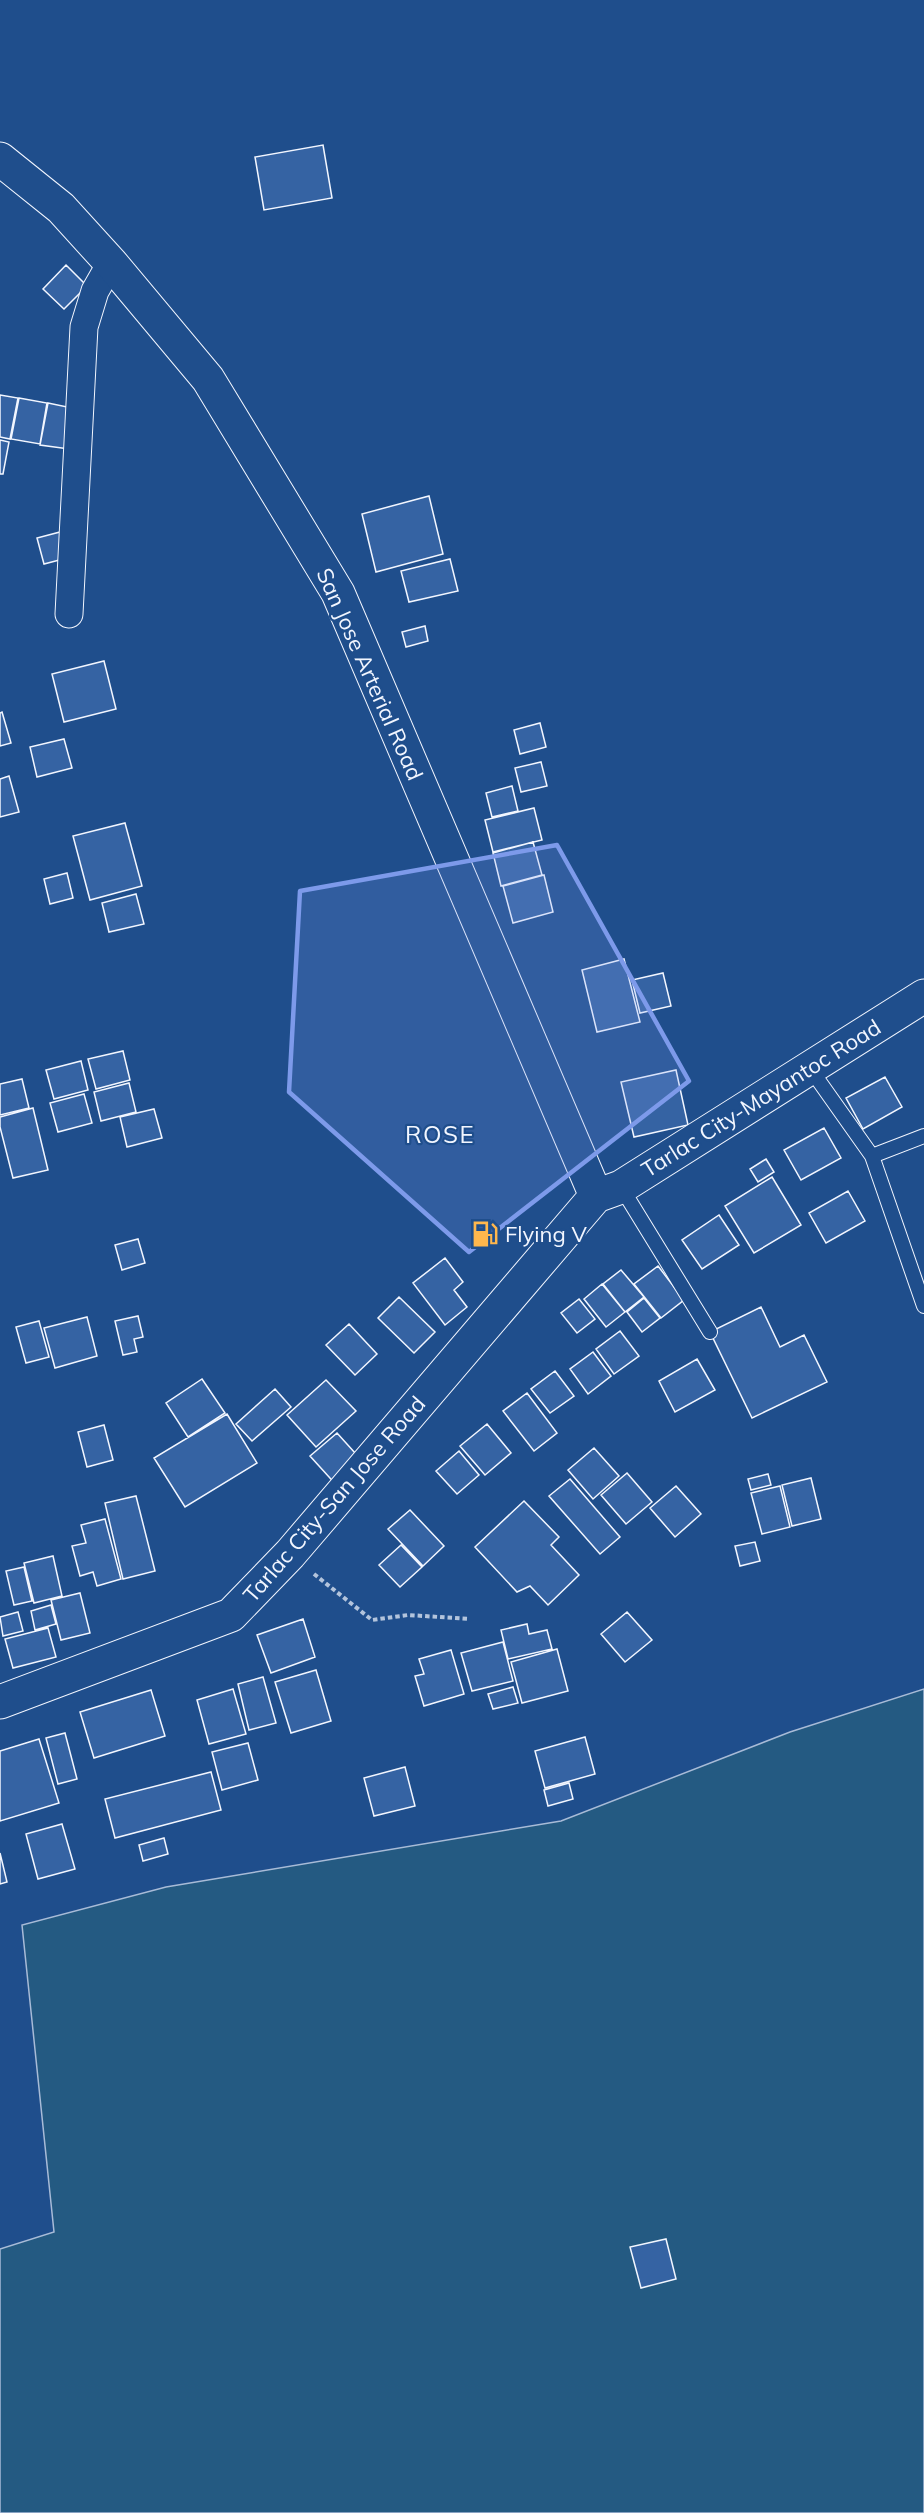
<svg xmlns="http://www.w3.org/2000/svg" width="924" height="2513" viewBox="0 0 924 2513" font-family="Mulish,sans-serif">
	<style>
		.green { fill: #245a82; stroke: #a8bbd7; stroke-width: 1.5 }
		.building { fill: #3563a3; stroke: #f2f6ff; stroke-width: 1.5 }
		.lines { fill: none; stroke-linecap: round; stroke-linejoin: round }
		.service-casing { stroke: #f2f6ff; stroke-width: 16 }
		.minor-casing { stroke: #f2f6ff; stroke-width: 29 }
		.secondary-casing { stroke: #f2f6ff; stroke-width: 35 }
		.path { stroke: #b3c4dc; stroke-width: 4; stroke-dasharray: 4.5 3; stroke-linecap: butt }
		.service { stroke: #1f4e8c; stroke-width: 14 }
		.minor { stroke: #1f4e8c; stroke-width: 27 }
		.secondary { stroke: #1f4e8c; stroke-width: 33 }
		.marked { fill: #7d9aea; fill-opacity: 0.2; stroke: #7d9aea; stroke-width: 4.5; stroke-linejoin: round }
		.labels { text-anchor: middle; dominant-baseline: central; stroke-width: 4.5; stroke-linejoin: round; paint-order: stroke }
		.street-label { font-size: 22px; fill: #f2f6ff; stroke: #1f4e8c }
		.poi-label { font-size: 22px; fill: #f2f6ff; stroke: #1f4e8c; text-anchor: start }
		.neighbourhood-label { font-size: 24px; letter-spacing: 1.5px; fill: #f2f6ff; stroke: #1f4e8c }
	</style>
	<rect width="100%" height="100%" fill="#1f4e8c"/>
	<path class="green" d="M924,1689V2513H0V2249L54,2232L22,1925L166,1887L561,1821L790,1732Z"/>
	<path class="building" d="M323,145L332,198L264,210L255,157Z
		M66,265L87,286L64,309L43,289Z
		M0,395L18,398L10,439L0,437Z
		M19,398L47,403L40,444L11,439Z
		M48,403L77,409L69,449L40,445Z
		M0,440L9,442L3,474H0Z
		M429,496L443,554L376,572L362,514Z
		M60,532L67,558L44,564L37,538Z
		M450,559L458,591L409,602L401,571Z
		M425,626L428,641L406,647L402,632Z
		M104,661L116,709L64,722L52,674Z
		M2,712L11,743L0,746V713Z
		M540,723L546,747L520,754L514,730Z
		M64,739L72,768L37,777L30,747Z
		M541,762L547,786L521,792L515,768Z
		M9,776L19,812L0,817V779Z
		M512,786L518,811L492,817L486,793Z
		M534,808L542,840L493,852L485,820Z
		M125,823L142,886L90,900L73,836Z
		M533,842L542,875L501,886L493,853Z
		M67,873L73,898L50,904L44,879Z
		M544,875L553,912L513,923L503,886Z
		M136,894L144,924L109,932L102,903Z
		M624,959L640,1022L597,1032L582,970Z
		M663,973L671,1006L640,1013L632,980Z
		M123,1051L130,1080L96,1089L88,1059Z
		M81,1061L88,1090L54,1099L46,1070Z
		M676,1070L688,1125L634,1137L621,1082Z
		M885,1077L902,1107L863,1129L846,1098Z
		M22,1079L29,1108L0,1115V1084Z
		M129,1083L136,1112L101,1121L94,1092Z
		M84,1094L92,1123L58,1132L50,1103Z
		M33,1108L48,1170L13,1178L0,1127V1117Z
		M154,1109L162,1138L127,1147L120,1117Z
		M824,1128L841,1158L801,1180L784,1150Z
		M766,1159L774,1172L758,1182L750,1169Z
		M772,1177L801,1225L754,1253L725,1206Z
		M848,1191L865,1221L826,1243L809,1213Z
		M719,1215L739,1245L702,1269L682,1240Z
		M138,1239L145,1263L122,1270L115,1245Z
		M445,1258L463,1282L454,1290L467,1307L445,1325L413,1283Z
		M658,1266L684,1300L661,1318L634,1284Z
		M621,1270L644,1297L625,1312L603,1284Z
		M602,1284L625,1312L606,1327L584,1299Z
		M399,1297L435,1332L414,1353L378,1318Z
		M644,1298L660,1318L642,1332L627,1312Z
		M579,1299L595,1319L577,1333L561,1313Z
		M761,1307L780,1347L804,1335L827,1382L752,1418L710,1332Z
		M138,1316L143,1337L134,1339L137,1352L123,1355L115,1321Z
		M87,1317L97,1356L55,1368L44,1328Z
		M39,1321L49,1357L26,1363L16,1327Z
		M349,1324L377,1354L355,1375L326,1345Z
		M620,1331L639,1356L614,1374L596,1349Z
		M593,1352L611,1376L588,1394L570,1369Z
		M697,1359L715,1390L675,1412L659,1381Z
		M555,1371L574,1396L550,1413L531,1389Z
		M202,1379L225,1413L188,1437L166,1403Z
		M326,1380L356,1411L316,1447L287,1415Z
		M275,1389L291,1407L252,1441L236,1424Z
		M527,1393L557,1433L534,1451L503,1411Z
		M227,1414L257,1463L185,1507L154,1458Z
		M487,1424L511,1453L485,1475L460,1446Z
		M104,1425L113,1460L87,1467L78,1432Z
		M337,1433L365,1464L339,1488L310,1456Z
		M594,1448L619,1476L593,1499L568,1470Z
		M459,1451L479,1475L457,1494L436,1471Z
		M627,1473L652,1502L626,1524L601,1495Z
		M768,1474L771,1485L751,1490L748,1479Z
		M811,1478L821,1519L792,1526L782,1485Z
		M570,1479L620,1537L600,1554L549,1496Z
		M676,1486L701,1514L675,1537L650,1508Z
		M780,1486L790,1527L762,1534L751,1493Z
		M136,1496L155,1571L123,1579L105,1503Z
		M524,1501L559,1537L551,1545L579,1575L548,1605L530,1586L517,1592L475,1547Z
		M410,1510L444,1546L423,1566L388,1529Z
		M105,1519L121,1579L97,1586L93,1572L80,1576L72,1546L86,1543L81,1525Z
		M755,1542L760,1561L740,1566L735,1546Z
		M401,1545L422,1567L400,1587L379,1565Z
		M53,1556L62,1596L34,1603L24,1563Z
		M24,1567L32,1601L14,1605L6,1571Z
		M80,1593L90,1633L61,1640L51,1600Z
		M51,1605L56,1624L35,1630L31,1611Z
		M18,1612L23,1631L3,1636L0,1617Z
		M627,1612L652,1640L625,1662L601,1634Z
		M303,1619L315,1657L271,1673L257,1635Z
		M527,1624L529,1634L547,1630L552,1649L508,1659L501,1630Z
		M48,1628L56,1657L13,1668L5,1639Z
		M503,1642L513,1681L472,1691L461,1653Z
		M557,1649L568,1691L522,1703L511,1662Z
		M451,1650L464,1694L424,1706L415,1676L424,1674L419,1659Z
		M316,1670L331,1721L291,1733L275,1682Z
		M263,1677L276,1723L249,1730L238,1684Z
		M513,1687L518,1703L493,1709L488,1694Z
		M233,1689L246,1734L209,1744L197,1700Z
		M151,1690L165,1736L94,1758L80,1712Z
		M65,1733L77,1779L58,1784L46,1738Z
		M585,1737L595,1774L545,1788L535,1751Z
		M39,1739L59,1803L0,1821V1751Z
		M248,1743L258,1780L222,1790L212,1752Z
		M405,1767L415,1806L374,1816L364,1778Z
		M211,1772L221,1810L115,1838L105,1799Z
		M569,1783L573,1799L548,1806L544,1790Z
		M62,1824L75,1869L38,1879L26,1834Z
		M164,1838L168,1854L143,1861L139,1845Z
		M0,1853L7,1882L0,1884Z
		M666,2239L676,2279L641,2288L630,2247Z"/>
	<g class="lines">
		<g class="service-casing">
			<path id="service" d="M809,1067L872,1156L924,1306
				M872,1156L924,1136
				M621,1187L710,1332"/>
		</g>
		<g class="minor-casing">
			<path id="minor" d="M69,614L84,327L95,291L111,263"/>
		</g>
		<g class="secondary-casing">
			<path id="secondary" d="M0,159L61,208L111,263L208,379L338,593L596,1196
				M596,1196L621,1187L924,996
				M0,1702L231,1615L290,1554L596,1196"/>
		</g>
		<path class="path" d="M314,1574L372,1620L408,1615L470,1619"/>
		<use href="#service" class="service"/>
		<use href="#minor" class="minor"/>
		<use href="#secondary" class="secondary"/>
	</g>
	<path class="marked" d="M557,845L689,1081L469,1252L289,1092L300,891Z"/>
	<defs>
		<g id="fuel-bare" transform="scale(2.07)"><path d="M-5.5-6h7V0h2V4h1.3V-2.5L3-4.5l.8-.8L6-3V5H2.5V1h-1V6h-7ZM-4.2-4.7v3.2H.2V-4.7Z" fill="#ffb74d" stroke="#1f4e8c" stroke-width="2.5" paint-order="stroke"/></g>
	</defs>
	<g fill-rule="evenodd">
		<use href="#fuel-bare" x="485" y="1234"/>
	</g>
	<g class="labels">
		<g class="street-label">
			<text transform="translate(370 674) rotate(66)">San Jose Arterial Road</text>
			<text transform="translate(761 1098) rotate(-32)">Tarlac City-Mayantoc Road</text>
			<text transform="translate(334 1499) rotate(-49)">Tarlac City-San Jose Road</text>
		</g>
		<g class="poi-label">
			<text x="505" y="1234">Flying V</text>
		</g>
		<g class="neighbourhood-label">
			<text x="440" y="1134">ROSE</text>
		</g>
	</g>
</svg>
